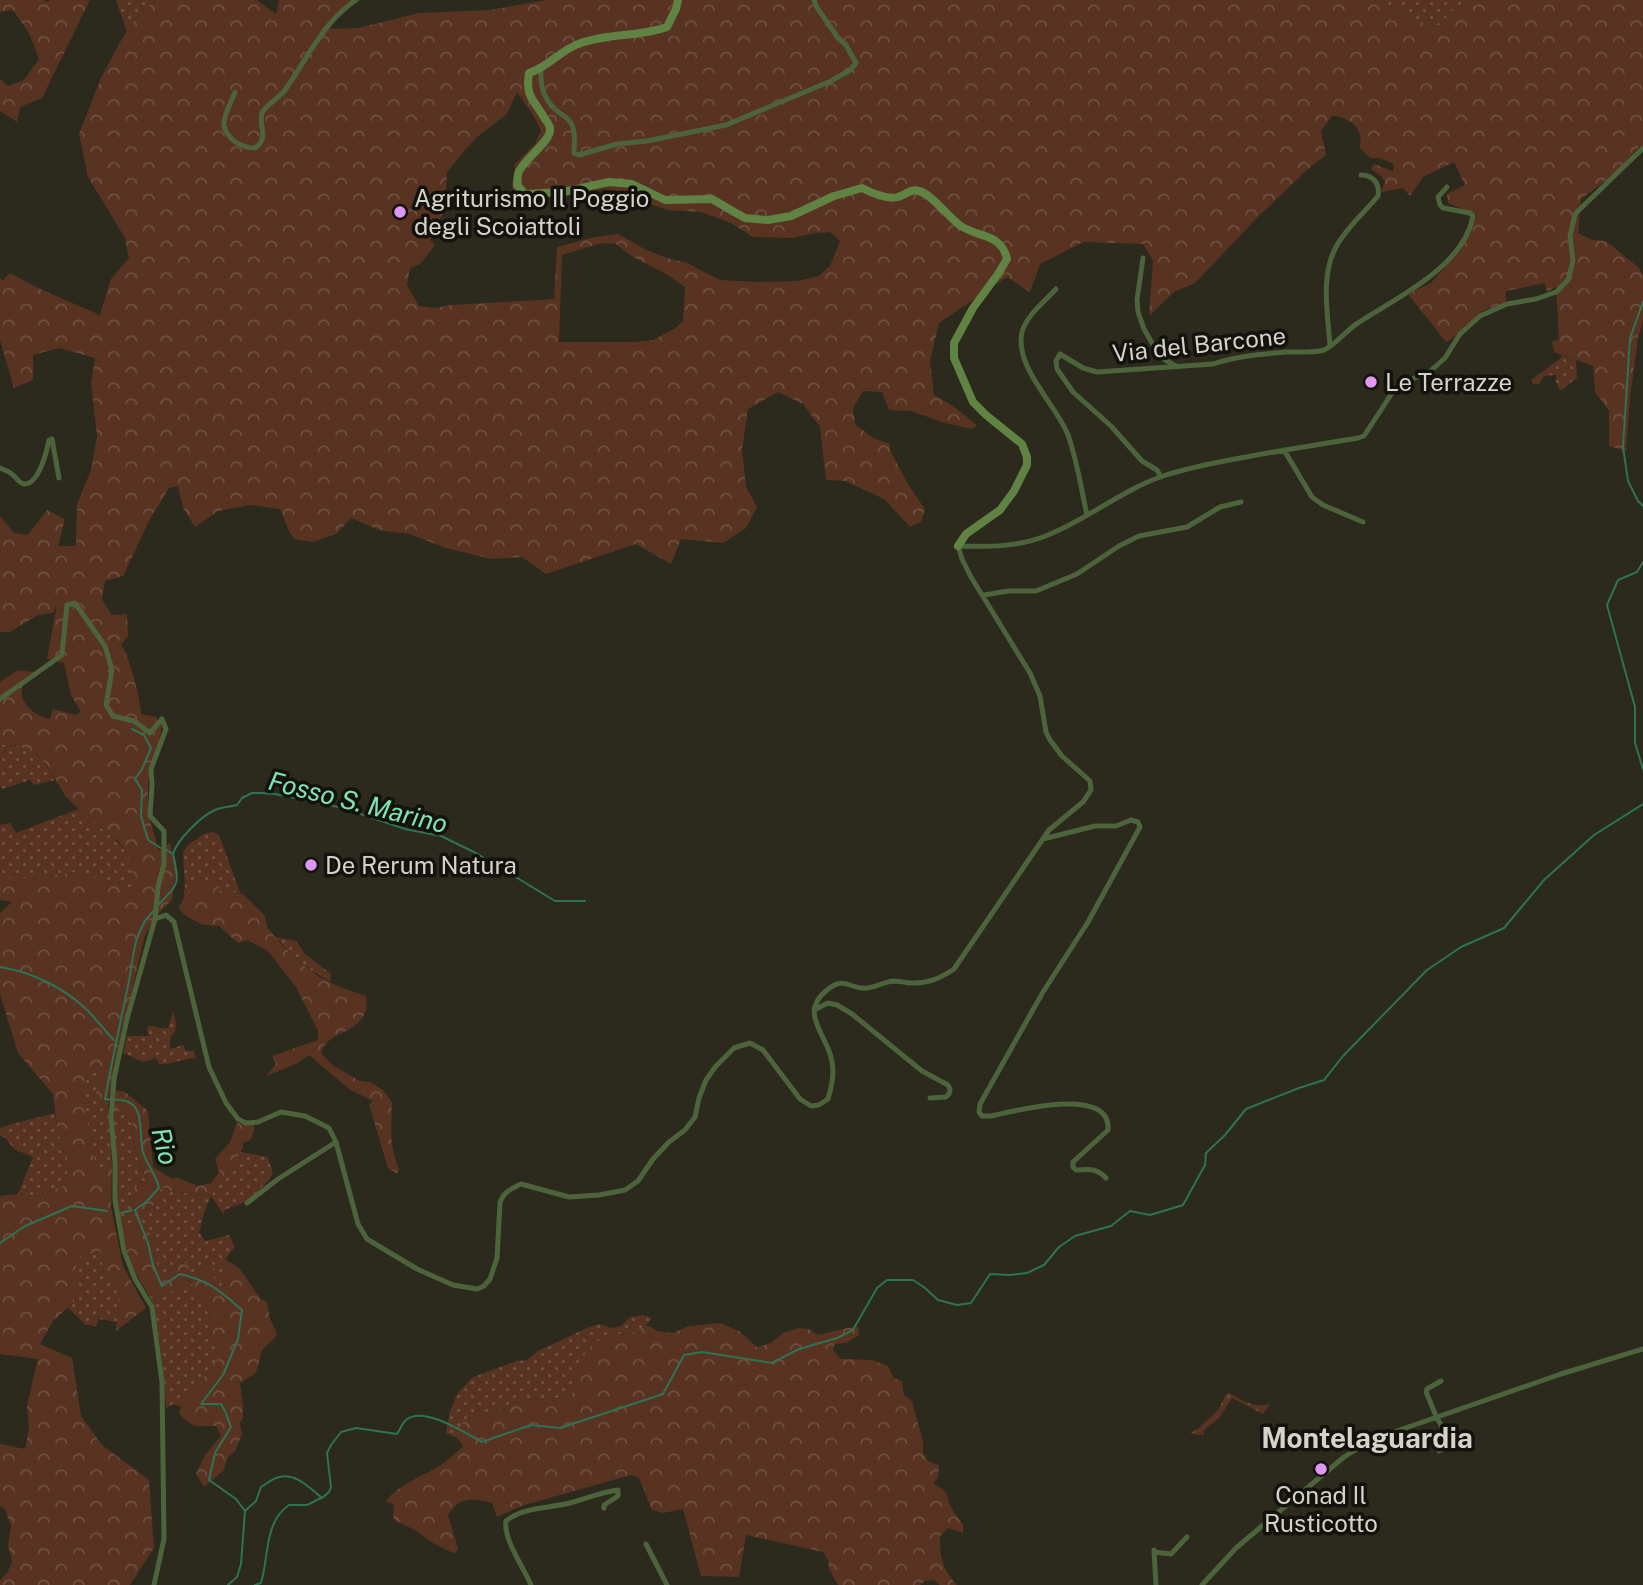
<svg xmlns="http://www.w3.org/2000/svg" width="1643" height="1585" viewBox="0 0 1643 1585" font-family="'Public Sans',sans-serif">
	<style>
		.grass { fill: url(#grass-dots) }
		.forest { fill: url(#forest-crowns); fill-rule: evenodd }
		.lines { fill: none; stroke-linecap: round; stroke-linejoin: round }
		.stream { stroke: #2e7354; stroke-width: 2 }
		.street { stroke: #4d633c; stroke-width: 5 }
		.secondary { stroke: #608344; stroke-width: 8 }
		.poi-dot { fill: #de98f3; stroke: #13120c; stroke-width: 2.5 }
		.labels { text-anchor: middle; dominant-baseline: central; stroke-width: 7; stroke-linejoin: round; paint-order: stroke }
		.poi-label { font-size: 24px; fill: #d4d3cb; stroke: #13120c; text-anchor: start }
		.street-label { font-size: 24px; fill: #d4d3cb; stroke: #13120c }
		.water-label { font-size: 26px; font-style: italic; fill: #80e2b3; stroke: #13120c }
		.quarter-label { font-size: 28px; font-weight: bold; fill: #d4d3cb; stroke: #13120c }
	</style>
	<defs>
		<pattern id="grass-dots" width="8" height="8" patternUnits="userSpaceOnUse" patternTransform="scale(1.75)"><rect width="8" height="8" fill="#583322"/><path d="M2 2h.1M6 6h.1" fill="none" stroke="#6f5041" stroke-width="1.8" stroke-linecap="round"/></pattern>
		<pattern id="forest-crowns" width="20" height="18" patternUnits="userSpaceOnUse" patternTransform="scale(1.75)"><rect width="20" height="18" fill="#583322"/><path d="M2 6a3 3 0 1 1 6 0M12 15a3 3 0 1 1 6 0" fill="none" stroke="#6f5041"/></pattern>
	</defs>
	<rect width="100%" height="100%" fill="#2b2a1c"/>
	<path class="grass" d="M116,0H155L131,24L127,32Z
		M1380,0H1468L1449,13L1441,25L1432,27Z
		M1561,355L1576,360L1577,378L1560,391L1556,382V375L1544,376L1539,384H1533L1531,380L1561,358Z
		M0,745C6,745 12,745 18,746C37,750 47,764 55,780L34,785L30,780L2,789L0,786Z
		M78,809C93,822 126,844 132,863C134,870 132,882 132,890L77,872L32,878H0V825L10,823L16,833Z
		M212,832L218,834L221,840L240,893L227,892L186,897L183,902L185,884L183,853L188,845L204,834Z
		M275,937L296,941L305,954L331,974L330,982L303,965Z
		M173,1011L176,1024L175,1032C169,1036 170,1043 170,1049L183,1045L186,1051H194L196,1058C183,1058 172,1065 159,1064L156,1058L143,1062L123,1053L127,1036H149L147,1030L148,1026C155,1025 161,1030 168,1028Z
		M97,1069L96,1089L102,1106L108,1102L112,1167L96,1169L82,1095L85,1078Z
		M113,1107L131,1121L136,1151L146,1180L140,1183L162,1187L170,1191L211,1196L240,1152L268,1157L273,1174C265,1184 256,1196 245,1202C237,1206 231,1206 224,1211V1215L211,1196L205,1210L199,1232L205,1241L229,1235L235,1247L225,1259V1278L221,1287L213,1285L203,1263L199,1273L192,1276L188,1274V1263L177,1264L168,1273L161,1275L135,1227L121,1225L117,1203L118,1188Z
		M55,1113L57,1127L67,1163L68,1184L38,1196L18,1194L33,1157L14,1149L5,1138L0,1135V1128L12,1124Z
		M101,1251L104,1274L119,1294L117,1322L99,1319L96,1326L86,1325L68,1308L74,1302L75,1258Z
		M185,1278C200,1286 203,1306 212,1320L207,1329L215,1348L218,1360L181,1407L173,1404L166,1408C165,1378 161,1354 157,1325C155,1315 155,1308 151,1299C165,1295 178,1291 185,1278Z
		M643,1315L652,1318C642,1333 624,1335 607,1335L577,1392L559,1398L522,1401L493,1413L468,1418L456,1430L457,1438L446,1433L449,1414L457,1394L473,1377L517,1361L527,1360L538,1351L589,1327L599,1324L612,1328L621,1326L630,1317Z
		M1229,1393C1243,1401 1254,1408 1270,1404L1263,1414L1232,1398L1219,1418L1203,1431L1204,1435L1190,1434L1200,1427L1218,1410L1226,1394Z"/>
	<path class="forest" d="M0,0H45V2L51,0H90L42,98L20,107L17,122L0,111V79L8,86L24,80L39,59L29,33L13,10L0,12Z
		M155,0H257L276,14L279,0H360C348,8 337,16 330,29L358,28L419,13L489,10L547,0H1380L1432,27L1441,25L1449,13L1468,0H1643V148L1640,146L1613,175L1581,199L1578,233L1592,240L1606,241L1639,268L1643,275V321L1638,338L1630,397L1626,451L1609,446V411L1595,392L1593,366L1554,352L1552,342L1559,339L1556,287L1547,292L1545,283L1506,291V303L1484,310L1449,341L1446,342L1408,294L1431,283L1451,260L1477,215L1448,203L1447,194L1465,185L1454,162L1423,177L1410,196L1403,188L1381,192L1385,182L1380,175L1371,169L1374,164L1393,171L1394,164L1379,158H1370L1360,148C1360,143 1361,139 1360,135C1357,123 1343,116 1332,116L1321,131L1326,155L1307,170L1258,217L1194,284L1175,291L1149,316L1153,261L1143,244L1083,242L1040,264L1030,292L1007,277L939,323L930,361L934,395L953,406L977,425L972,429L945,423L911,411L889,410L882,392L863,391L853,408L855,424L873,438L890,444V450L909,486L925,509L921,522L910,527L884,499L845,481L826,480L820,427L803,404L778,392L748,409L742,449L746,487L757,507L746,528L723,543L681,539L671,564L636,544L546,574L522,557L492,559L446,548L409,534L379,530L351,518L336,534L313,542L294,539L289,531L280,509L250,505L218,511L195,527L183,508L178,486L169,488L150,519L123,576L105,581L102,600L112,615L127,614L128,636L121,645C129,654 141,701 141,714L156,717L162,727L158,745L150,765L148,784V814L159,851L170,843L176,871L172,900L154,918L144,938L129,1004L122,1028L108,1102L102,1106L96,1102V1070L85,1078L82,1095L96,1168L112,1167L111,1207L123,1266L146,1308L116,1331L119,1294L104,1274L101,1251L76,1258L74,1302L53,1321L40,1344L72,1358L81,1416L102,1445L149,1480L154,1548L130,1585H0V1580L7,1573L12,1562L8,1545L11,1526L5,1509L0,1506V1444L25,1449L29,1428L27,1405L38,1359L0,1354V1196L18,1194L38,1196L68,1184L67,1163L57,1127L53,1094L18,1053L0,994V913L12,902L0,900V878H32L77,872L132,890V863L119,842L95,824L66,797L48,767L37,754L16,745H0V682L18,670L34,672L24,679C23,684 21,692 22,697C26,709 39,717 50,719L53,709L76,715L81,712L71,695L64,663L47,659L57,604L53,613L38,615L10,632H0V516L14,533L28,535L47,510L65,519L58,546H76L77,504L91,470L97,437L91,384L95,358L59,348L33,355V380L14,388L0,340V277L2,281L10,273L42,290L100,315L111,279L129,258L125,238L88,177L79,134L101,78L119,44L131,24ZM517,92L535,118L541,131L535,144L515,164L512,188L522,199L572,195L605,189L632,193L653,205L668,210L701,212L731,223L753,237L792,238L815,233L830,232L840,241L830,266L819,276L797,281L757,282L720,280L687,263L667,258L646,250L618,234L595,237L557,247L554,299L451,305L435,308L419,306L407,285L410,268L420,264L435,245L430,240L445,209L447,172L459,157L477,137L507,114ZM602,243L616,244L633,257L668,275L685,287L683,321L676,328L653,340L635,342H559L562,255Z
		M203,881L219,883V890L217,894L227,892L243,894L265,916L267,927L280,943L303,965L321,978L340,987L366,996C372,1035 328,1027 321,1053L332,1065L360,1081L370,1082L383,1090L392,1102C391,1128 389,1145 399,1169L397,1174L388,1168L369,1105L373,1101L349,1089L309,1055L296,1064L266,1076L276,1064L272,1056L318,1040V1031L296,987L268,951L247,940L238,943L219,926L203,925L186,916L178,908L193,885Z
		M114,1090L125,1092L148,1111L153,1167L171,1178H178L198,1186L211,1183L219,1172L215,1159L230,1142L237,1123L246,1125H254V1132L250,1140L243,1143V1148L211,1196L170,1191L162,1187L161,1201L146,1209L129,1204L133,1189L146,1179L136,1151L131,1121L113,1107Z
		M121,1225L135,1227L148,1225L158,1266L161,1274L168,1273L177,1264L188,1263V1274L192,1276L199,1273L203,1263L208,1259C216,1265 215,1276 213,1285L221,1287L225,1278V1259L239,1268L261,1299L267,1302L270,1319L277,1334C273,1342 266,1344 262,1351C259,1358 259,1367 255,1373C252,1377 244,1380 240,1383L243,1407V1418L240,1423L242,1434L235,1451L228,1457L223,1471L204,1487L196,1474L205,1455L221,1436L216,1426C195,1426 193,1429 179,1413L181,1407L217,1360L215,1348L207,1329L212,1319L204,1307L200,1295L193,1291L192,1282L186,1278C178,1291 165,1295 151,1299L130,1264Z
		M720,1323L739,1331L757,1347L771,1343L783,1333L799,1328L809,1329L818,1335C831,1333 844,1327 858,1327L859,1335L846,1343L835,1344L833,1350L841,1359L872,1360L888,1366L894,1378L902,1381L904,1395L912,1401L923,1441V1453L929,1462L939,1465L938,1477L933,1484C952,1492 944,1496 953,1510C955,1515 960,1520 963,1524V1533L948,1528L940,1536C940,1558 942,1568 957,1585H940L934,1580L925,1581L920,1585H838L829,1569L828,1560L823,1552L746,1535L739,1577L701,1576L683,1509L663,1513L652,1510L639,1478L631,1475L521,1506L497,1517L492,1503C472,1498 460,1496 448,1515L458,1548L455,1554L431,1542L417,1531L394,1520C392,1514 395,1509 393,1503L386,1502C393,1488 422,1476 436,1468C446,1462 455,1454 463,1446L457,1438L455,1430L467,1418L493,1413L522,1401L559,1398L576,1392L573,1370L592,1345L607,1335H621L634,1332L647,1325L657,1331L672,1333L689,1326Z"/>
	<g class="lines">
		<path class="stream" d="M1643,302L1630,338L1623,447L1628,481L1638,501L1643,506
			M1643,562L1637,572L1618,580L1607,605L1635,707V743L1643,769
			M132,729L144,735L151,748L142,769L135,779L142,790L141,816L148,840L161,848
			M173,854C177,840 201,816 215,810C221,807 230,807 237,805L242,798L252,793H261L275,794L343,808L405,829L441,836L476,853L555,901H585
			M157,906C179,883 180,886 173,854L166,850
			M154,910C132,933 134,957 128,986C120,1024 112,1061 105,1099C110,1100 117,1099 121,1100C147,1103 138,1134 143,1152C147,1165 156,1174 159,1188L146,1202L135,1210L148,1243L153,1265L162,1286L180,1274C210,1281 220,1291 242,1310L238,1339L223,1375L201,1404H221L225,1411L231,1427L215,1453L209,1480L236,1499L245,1511L241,1564L237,1577L228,1585
			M0,967C32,972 65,988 88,1011C97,1020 105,1031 114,1040
			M121,1213L132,1210
			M0,1243L25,1226L72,1206L107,1211
			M245,1511L256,1501L261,1487C266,1484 271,1480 276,1478C294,1471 309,1487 322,1498L329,1492L331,1487L327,1453L331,1445L341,1432L356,1428L397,1434C400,1430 402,1423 406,1420C423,1405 465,1433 482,1442L531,1425L560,1428L663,1394L684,1355L702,1352L772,1363L799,1349L837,1338L853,1330L877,1288L887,1280H913L925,1288L938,1300L957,1305L971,1303L990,1274L1010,1275L1027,1273L1044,1265L1059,1247L1075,1236L1111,1226L1130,1211L1150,1215L1183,1205L1205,1165L1206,1153L1225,1135L1246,1109L1299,1088L1324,1080L1343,1056L1427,970L1461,947L1504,928L1544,880L1594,835L1643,804
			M255,1585L261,1583C269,1557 264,1522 289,1505H307L321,1498"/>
		<path class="street" d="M541,70C540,87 545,103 560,113C565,117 570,119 572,125C576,133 574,144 574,153L579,155L617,144L647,141L726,125L831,81L850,70L856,63L846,45L838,38L816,6L814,0
			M235,92C232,101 223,115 224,125C226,139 242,148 255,148C270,137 258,126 262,113C265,106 280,97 285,90C308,58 322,23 356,0
			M1143,258L1137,300L1138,312L1144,329L1160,357L1176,366
			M1056,289C1045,301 1026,316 1022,332C1014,367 1056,404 1068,435C1077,460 1081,488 1087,515
			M1330,346C1328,315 1320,276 1336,247C1346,228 1365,212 1378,196C1380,183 1373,175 1361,175
			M1284,450L1312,497L1323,505L1363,522
			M0,468C6,470 11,472 15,477C18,480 20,483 24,484C39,485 47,450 49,440L52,439L59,478
			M1161,477L1157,470L1142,461L1111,426L1073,392L1057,369L1056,361L1060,354L1083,368L1097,372L1213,364C1237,356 1262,354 1287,352C1298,352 1314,353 1324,350C1333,347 1348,329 1358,323C1396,298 1464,267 1473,216L1470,213L1443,208L1440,205L1438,197L1447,187
			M984,595L1008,591H1036L1077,574L1119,546L1139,536L1187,527L1220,507L1241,502
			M0,699L62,655L67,605L75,603L105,646L112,670L106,705L113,716L134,721L150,733L162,719L166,729L151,769L152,785L150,816L164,831V864L158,887L155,919
			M1043,839L1095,826H1116L1131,820L1138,822L1140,827L1088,922L1043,992L980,1104L979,1112L982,1116H991C1014,1111 1112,1085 1108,1130L1073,1162V1167L1076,1170C1089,1169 1097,1168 1106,1178
			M814,1010L828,1003L837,1005L852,1014L922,1071L948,1085L950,1089L949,1094L946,1097L930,1098
			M247,1203L278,1179L336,1142
			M1439,1451L1450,1444V1441L1436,1416L1426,1392L1427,1389L1441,1381
			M646,1544L667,1585
			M1154,1550L1156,1585
			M1154,1552L1171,1554L1187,1537
			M154,1585L164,1539L162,1382L152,1307L135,1279L124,1251L115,1200V1163L111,1117L114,1079L127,1019L155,919L166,915L174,922L209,1067L226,1103L238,1119L246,1123L258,1122L281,1112L305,1116L329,1128L336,1142L358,1224L367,1239L417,1269L453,1285L477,1289L484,1286L490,1279L497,1258L500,1203C503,1192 511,1189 521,1184L569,1197L599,1195L625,1190L638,1181L653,1159L669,1142L685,1130L695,1117L699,1098L706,1080L716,1066L734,1048L750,1043L763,1050L800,1099L811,1106L819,1105L828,1099C832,1085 835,1071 831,1057C825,1033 799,1012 827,990C845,975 850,990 867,988C876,987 884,982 893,981C898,981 904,982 909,983C927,984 939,979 954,969L1049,830L1083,802L1091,790L1090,781L1062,756L1050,740L1046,732L1040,696L1030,673L971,577L962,559L958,546C988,547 1020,547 1048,535C1088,519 1122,490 1163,476C1190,467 1218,462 1246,457C1283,450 1321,444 1358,438L1364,436L1392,393L1407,381L1428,373L1445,358L1460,334L1480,316L1507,304L1536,299L1556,292L1568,280L1573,261L1570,236L1575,214L1643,148
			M531,1585C524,1568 503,1539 506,1521C523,1507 550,1508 570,1503C586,1499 601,1492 618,1490V1496L604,1505V1508
			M1202,1585L1236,1548L1344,1457L1371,1440L1561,1374L1643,1349"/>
		<path class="secondary" d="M678,0L676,9L667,27C639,37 609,33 581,43C561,49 549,67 529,73C525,98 534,99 545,119C547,122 550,125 550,129C552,141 522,160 518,174C518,175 517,184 517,185L525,194L563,192L609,182L632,184L665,200L712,199L729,209L745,218L768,220L791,216L834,196L862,188C872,193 887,200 898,197C905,195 911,188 919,191C932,194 949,218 961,226C979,238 1001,233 1007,259L998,274L973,308L954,343V358L973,402L986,415L1022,444L1027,457V465L1014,491L1000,510L966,534L958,546"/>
	</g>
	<g class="poi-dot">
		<circle cx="400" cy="212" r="7"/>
		<circle cx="1371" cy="382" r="7"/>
		<circle cx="311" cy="865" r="7"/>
		<circle cx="1321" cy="1469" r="7"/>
	</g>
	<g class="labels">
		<g class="poi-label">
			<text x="414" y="198">Agriturismo Il Poggio<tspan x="414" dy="28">degli Scoiattoli</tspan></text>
			<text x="1385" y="382">Le Terrazze</text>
			<text x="325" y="865">De Rerum Natura</text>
			<text x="1321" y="1495" text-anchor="middle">Conad Il<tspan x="1321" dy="28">Rusticotto</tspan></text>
		</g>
		<g class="street-label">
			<text transform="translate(1199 344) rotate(-6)">Via del Barcone</text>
		</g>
		<g class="water-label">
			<text transform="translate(358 802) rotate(14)">Fosso S. Marino</text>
			<text transform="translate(165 1146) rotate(76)">Rio</text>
		</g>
		<g class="quarter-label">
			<text x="1367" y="1437">Montelaguardia</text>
		</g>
	</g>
</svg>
